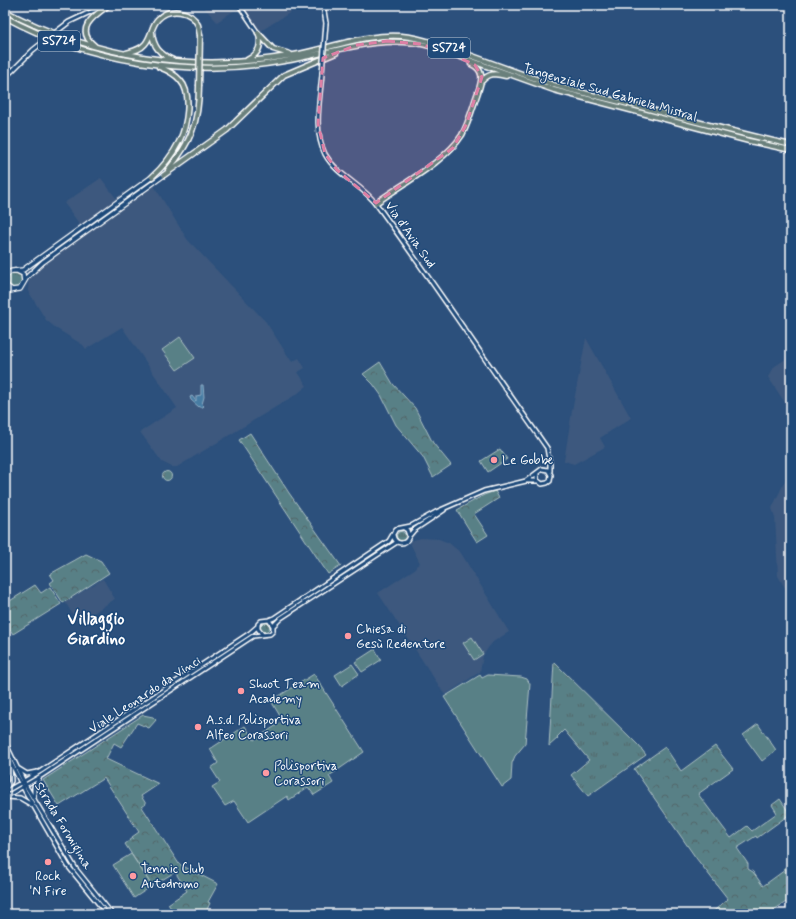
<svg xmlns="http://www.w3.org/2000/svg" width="796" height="919" viewBox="0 0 796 919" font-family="Mynerve,sans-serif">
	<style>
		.built { fill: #3c587e }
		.grass { fill: url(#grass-tufts); stroke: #acc0c2 }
		.forest { fill: url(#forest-crowns); stroke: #acc0c2 }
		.garden { fill: #588086; stroke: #acc0c2 }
		.water { fill: #467ba3; stroke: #90b0c8 }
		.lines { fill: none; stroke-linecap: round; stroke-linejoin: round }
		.tertiary-casing { stroke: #fff; stroke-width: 6 }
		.secondary-casing { stroke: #fff; stroke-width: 6 }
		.trunk-casing { stroke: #fff; stroke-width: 7 }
		.tertiary { stroke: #1f4a7a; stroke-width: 3 }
		.secondary { stroke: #1f4a7a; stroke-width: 3.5 }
		.trunk { stroke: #6a807c; stroke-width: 4 }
		.tertiary-bridge-casing { stroke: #fff; stroke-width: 6; stroke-linecap: butt }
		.trunk-bridge-casing { stroke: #fff; stroke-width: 7; stroke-linecap: butt }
		.tertiary-bridge { stroke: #1f4a7a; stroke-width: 3 }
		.trunk-bridge { stroke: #6a807c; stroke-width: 4 }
		.marked { fill: #dd80a5; fill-opacity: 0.2; stroke: #dd80a5; stroke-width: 3; stroke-dasharray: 8 5; stroke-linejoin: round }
		.poi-dot { fill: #ff9aa2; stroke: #1f4a7a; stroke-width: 1.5 }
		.labels { text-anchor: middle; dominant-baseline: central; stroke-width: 3; stroke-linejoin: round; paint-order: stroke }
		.shield { fill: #1f4a7a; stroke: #bcc9d7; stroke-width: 1 }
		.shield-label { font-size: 12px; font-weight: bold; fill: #fff }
		.street-label { font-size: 13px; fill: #fff; stroke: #1f4a7a }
		.poi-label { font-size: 13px; fill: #fff; stroke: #1f4a7a; text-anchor: start }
		.district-label { font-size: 17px; font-weight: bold; fill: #fff; stroke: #1f4a7a }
	</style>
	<defs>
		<pattern id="grass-tufts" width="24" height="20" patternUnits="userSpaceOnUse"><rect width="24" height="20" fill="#588086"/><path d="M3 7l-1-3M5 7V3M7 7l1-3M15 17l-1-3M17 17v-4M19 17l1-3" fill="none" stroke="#526669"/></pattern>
		<pattern id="forest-crowns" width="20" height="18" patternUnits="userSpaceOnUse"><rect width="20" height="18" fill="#588086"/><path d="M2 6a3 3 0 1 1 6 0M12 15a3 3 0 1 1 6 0" fill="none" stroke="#526669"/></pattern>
	</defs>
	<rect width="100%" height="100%" fill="#2c507c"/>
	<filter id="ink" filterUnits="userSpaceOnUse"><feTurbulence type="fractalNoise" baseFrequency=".025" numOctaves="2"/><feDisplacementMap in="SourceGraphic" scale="8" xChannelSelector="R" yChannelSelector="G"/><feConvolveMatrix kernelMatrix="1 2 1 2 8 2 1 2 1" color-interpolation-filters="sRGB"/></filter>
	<g filter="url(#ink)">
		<path class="built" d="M202,5H302L256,34L238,8L217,22Z
			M148,176L187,239L266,322L292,362L299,358L305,368L298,372L307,386L297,394L177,467H172L162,462L140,432L177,408L122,327L86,349L83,345L57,329L46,320L28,291L29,278L48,260L86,233L64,203L101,178L116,198Z
			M586,338L631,418L600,438L605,447L574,464L564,461L572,411Z
			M787,354L791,355V412L768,377L775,366L786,359Z
			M791,468V598L778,576L775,517L772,508Z
			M421,538L439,539L449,543L461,553L509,632L493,642L488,648L483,656L480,672L445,695L378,593L416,568V566L420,563L410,543V541Z
			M103,579L115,599L78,623L65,602Z"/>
		<path class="grass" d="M7 280a8 8 0 1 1 16 0a8 8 0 1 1-16 0Z
			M162.5 476a4.5 4.5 0 1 1 9 0a4.5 4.5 0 1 1-9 0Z
			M396.5 536a4.5 4.5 0 1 1 9 0a4.5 4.5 0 1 1-9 0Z
			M260.5 627a4.5 4.5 0 1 1 9 0a4.5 4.5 0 1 1-9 0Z
			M554,662L639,746L646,755L588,796L571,775L589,760L564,730L557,737L558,738L549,746Z"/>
		<path class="forest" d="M380,362L393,384L415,408L433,443L451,465L433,477L423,457L396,425L381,395L373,384L363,374Z
			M250,433L289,493L341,566L328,574L239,440Z
			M495,491L499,498L474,514L488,535L477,542L457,510L484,495Z
			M86,554L101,561L109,573L63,603L50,583L54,580L50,574Z
			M35,585L41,593L50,587L61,604L13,634L5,622V604Z
			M143,715L153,717L156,720L149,728L137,723L121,747L114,743L106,759L159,784L141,796L146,804L142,807L179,864L218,884L208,902L210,903L205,914L197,911L195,914H175L168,904L187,891L175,872L152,886L125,844L133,838L132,837L139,832L104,778L59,806L43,780Z
			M715,746L733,769L698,794L731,838L747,826L752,831L777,813L772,805L780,799L790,814L757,838L756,836L737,848L748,864V869L753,872L763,886L785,870L784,868L791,863V899L767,914H710L728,899L696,858L634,769L665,747L681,771Z"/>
		<path class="garden" d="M180,337L195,358L177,370L162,350Z
			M500,449L507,459L488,472L481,461Z
			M472,637L483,654L474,660L463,643Z
			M375,649L381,660L362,672L355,662Z
			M352,664L359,674L342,686L335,675Z
			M314,674L364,752L329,776L333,783L314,795L308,787L289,800L287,796L248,822L234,801L225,806L212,787L220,782L211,768L218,763L210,749L245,726L254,740L283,721L271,701Z
			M480,675L482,678L488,675L521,677L527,679L530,684L525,744L515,756L512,763L511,780L502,787L444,697Z
			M758,724L776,750L762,761L743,735Z
			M131,854L152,886L134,898L113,865Z"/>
		<path class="water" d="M201,385H203L204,397L202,404L204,406L203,407H199L191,400L190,397L192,396L196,401V396L201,395Z"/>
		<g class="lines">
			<g class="tertiary-casing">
				<path id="tertiary" d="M239,5L258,33
					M323,5L326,23
					M56,32L69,22L105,5
					M322,74C320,100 313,130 325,154C337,176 363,185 377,205C435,285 490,367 547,448L550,465V471
					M5,77L13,70L33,50L47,39
					M526,481H538
					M393,535C395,545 406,546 409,536L407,530L404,528
					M409,536L414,530L444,510
					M269,620L274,618L389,541L396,529L411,526L436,512L484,491L526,481L542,469L548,470L551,475L550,481L547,483L542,484L537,480V474
					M262,634L258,629V624L261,621L269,620L273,626
					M5,742L26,786L76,869L112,914
					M5,751L25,791L68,866L107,914
					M19,769L27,774L37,772
					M5,790L11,781L10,764
					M5,792L41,771L250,633L258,626
					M5,797L41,776L253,636L270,634L273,631V626L281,618L397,542
					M7,797L20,798L32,805
					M34,798V787L39,779"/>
			</g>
			<g class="secondary-casing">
				<path id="secondary" d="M14,271L23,270L152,177
					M5,280C6,273 11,270 17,271L23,274L24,281
					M5,281L7,286L12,290L20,289L27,277L43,262L164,175
					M5,292L14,290"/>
			</g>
			<g class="trunk-casing">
				<path id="trunk" d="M5,11C95,58 194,73 294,55C332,48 371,31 410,37C428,40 445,47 461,52C492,63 523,75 554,85C581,93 609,99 637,106C688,120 739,133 791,145
					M5,17C87,62 192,78 284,61C333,53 381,33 430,46L554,90L749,141L791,150
					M152,32C153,47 160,54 173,60
					M258,33L273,49L290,54
					M95,46C73,29 95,15 109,5
					M126,53C133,51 140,50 145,44C152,36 151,26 158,19C170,7 191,10 198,25C199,28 199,32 200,35
					M247,60C258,55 262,47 259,35
					M482,81C489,73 495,73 506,76
					M168,170C191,142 199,122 199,86
					M164,175L227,130L284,75L336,53
					M152,177C163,167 172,156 179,142C187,126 193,94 180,80C174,73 167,70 159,67
					M376,203C402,184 445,162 462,135C469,122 473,106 478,92C482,80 485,70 471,64"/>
			</g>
			<use href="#tertiary" class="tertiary"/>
			<use href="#secondary" class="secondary"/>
			<use href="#trunk" class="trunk"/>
			<g class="tertiary-bridge-casing">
				<path id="tertiary-bridge" d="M322,74L326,23"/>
			</g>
			<g class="trunk-bridge-casing">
				<path id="trunk-bridge" d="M199,86L200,35"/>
			</g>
			<use href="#tertiary-bridge" class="tertiary-bridge"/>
			<use href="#trunk-bridge" class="trunk-bridge"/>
		</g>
	</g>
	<path class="marked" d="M387,41L420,44L449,53L475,65L482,77L466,125L453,148L376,203L337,170L325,154L318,124L323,58L357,45Z"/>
	<g class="poi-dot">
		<circle cx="494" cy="460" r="4"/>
		<circle cx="348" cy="636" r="4"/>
		<circle cx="241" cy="691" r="4"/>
		<circle cx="198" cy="727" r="4"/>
		<circle cx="266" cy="773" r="4"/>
		<circle cx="48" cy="862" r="4"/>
		<circle cx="133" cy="876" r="4"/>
	</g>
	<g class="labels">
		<g class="shield">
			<rect x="38" y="31" width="42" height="20" rx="3"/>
			<rect x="428" y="38" width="42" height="20" rx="3"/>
		</g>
		<g class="shield-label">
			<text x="59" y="41">SS724</text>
			<text x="449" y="48">SS724</text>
		</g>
		<g class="street-label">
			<text transform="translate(610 93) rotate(16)">Tangenziale Sud Gabriela Mistral</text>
			<text transform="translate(410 235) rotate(55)">Via d'Avia Sud</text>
			<text transform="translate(145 695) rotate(-33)">Viale Leonardo da Vinci</text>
			<text transform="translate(63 826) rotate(59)">Strada Formigina</text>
		</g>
		<g class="poi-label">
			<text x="502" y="460">Le Gobbe</text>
			<text x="356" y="629">Chiesa di<tspan x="356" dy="15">Gesù Redentore</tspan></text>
			<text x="249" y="684">Shoot Team<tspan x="249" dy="15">Academy</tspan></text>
			<text x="206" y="720">A.s.d. Polisportiva<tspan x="206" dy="15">Alfeo Corassori</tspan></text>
			<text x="274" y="766">Polisportiva<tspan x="274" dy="15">Corassori</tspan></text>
			<text x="141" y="869">Tennic Club<tspan x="141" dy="15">Autodromo</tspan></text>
			<text x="48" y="876" text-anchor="middle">Rock<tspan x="48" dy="15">'N Fire</tspan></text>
		</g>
		<g class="district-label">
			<text x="96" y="619">Villaggio<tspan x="96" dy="20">Giardino</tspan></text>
		</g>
	</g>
	<rect width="796" height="919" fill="none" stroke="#1f4a7a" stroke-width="20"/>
	<rect x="10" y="10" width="776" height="899" fill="none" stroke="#fff" stroke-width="1.5" filter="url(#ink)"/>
</svg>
